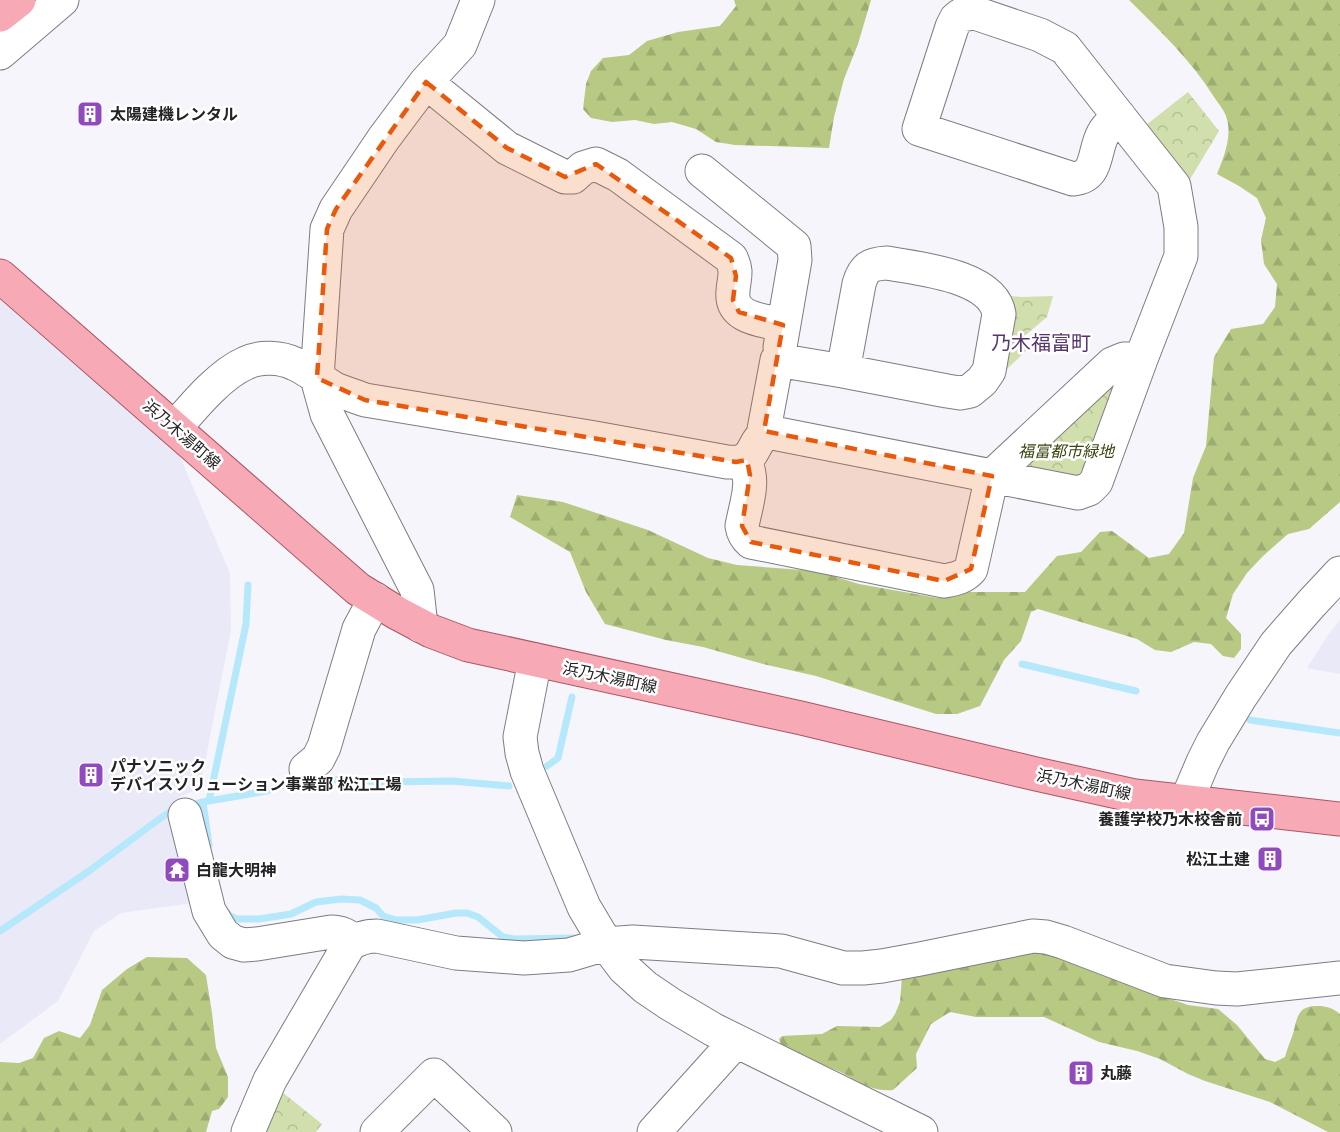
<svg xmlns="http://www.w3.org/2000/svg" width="1340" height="1132" viewBox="0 0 1340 1132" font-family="'PT Serif','Noto Sans JP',serif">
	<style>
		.built { fill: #eae9f8 }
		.forest { fill: url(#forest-firs) }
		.park { fill: url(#park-crowns) }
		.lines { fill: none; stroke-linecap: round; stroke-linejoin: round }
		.stream { stroke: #b5e8fa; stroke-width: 7 }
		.minor-casing { stroke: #7d7c83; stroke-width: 35 }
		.major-casing { stroke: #aa5662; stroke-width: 35 }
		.minor { stroke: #fff; stroke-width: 33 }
		.major { stroke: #f7aab5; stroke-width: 33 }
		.marked { fill: #e8590c; fill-opacity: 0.2; stroke: #e8590c; stroke-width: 4.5; stroke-dasharray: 12 8; stroke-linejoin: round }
		.labels { text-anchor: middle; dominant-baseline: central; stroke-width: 5; stroke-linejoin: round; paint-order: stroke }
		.poi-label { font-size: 16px; font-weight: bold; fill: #232325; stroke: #fff; text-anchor: start }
		.street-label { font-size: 16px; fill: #232325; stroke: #fff }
		.park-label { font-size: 16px; font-style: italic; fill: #38430e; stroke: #fff }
		.quarter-label { font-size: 20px; fill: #56346d; stroke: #fff }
	</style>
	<defs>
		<pattern id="forest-firs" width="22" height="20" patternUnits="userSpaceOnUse" patternTransform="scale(1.5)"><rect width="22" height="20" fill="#b7c982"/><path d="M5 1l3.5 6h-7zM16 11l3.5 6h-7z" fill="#9dac70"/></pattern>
		<pattern id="park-crowns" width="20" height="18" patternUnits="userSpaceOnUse" patternTransform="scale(1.5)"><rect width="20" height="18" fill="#d1dfad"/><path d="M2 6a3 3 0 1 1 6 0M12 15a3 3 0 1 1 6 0" fill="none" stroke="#b3bf95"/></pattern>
	</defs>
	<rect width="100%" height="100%" fill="#f6f5fc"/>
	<path class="built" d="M0,300L76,366L177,450L230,573L231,630L200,788L179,797L189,848L193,903L121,913L94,931L58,1001L0,1044Z
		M1340,620V674L1307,668L1328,635Z"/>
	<path class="forest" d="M734,0H871L858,44L844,79L834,117L829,148L735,145L716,142L696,129L672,122L654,124L635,120L612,122L591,118L583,109L586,84L591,71L603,58L629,55L647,41L678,32L720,26L736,6Z
		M1129,0H1340V502L1309,529L1288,534L1263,556L1247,573L1233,594L1226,618L1241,634V649L1234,658L1223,656L1211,644L1194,642L1171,652L1155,650L1137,639L1038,609L1031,612L1021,641L1004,660L980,706L957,714H936L816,676L763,664L703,647L666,640L605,624L586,592L570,552L510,517L517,495L563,502L648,530L708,558L737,565L816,571L859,584L938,598L968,592H1025L1057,556L1081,552L1100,532L1112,531L1149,558L1169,554L1184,533L1193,478L1206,446L1214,357L1231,329L1263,324L1275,307L1277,284L1264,264L1261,240L1266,218L1257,198L1239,186L1217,174C1224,157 1233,135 1226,116C1224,110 1218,103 1214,97C1191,60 1160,31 1129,0Z
		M1047,942L1162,996L1188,1005L1218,1009L1237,1025L1265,1059L1275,1062L1285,1057C1287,1049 1290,1042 1293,1034C1297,1019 1297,1005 1318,1006C1326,1006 1333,1008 1340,1014V1132H1328L1270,1102L1205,1081L1188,1074L1160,1059L1137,1051L1099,1042L1044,1017H976L950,1012L931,1024L916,1054L917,1068L893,1090C867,1092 856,1078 833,1069C816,1061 798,1056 782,1047L779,1039L782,1036L822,1034L837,1026L880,1027L891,1020L895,1014L900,1002L902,977Z
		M147,957L187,958L206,975L212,1013L216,1048L228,1077V1097L219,1109L212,1111L206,1132H0V1062L19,1063L33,1058L44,1038L59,1031L80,1038L90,1025L102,990L127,969Z"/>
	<path class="park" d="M1188,92L1219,131L1186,186L1141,129Z
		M1011,296L1022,297L1053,296L1047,317L1022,338L1030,347L1007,369H997Z
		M1114,371L1125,381L1088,471L1078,479L1023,471L1020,456Z
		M277,1088L322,1124L316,1132H258Z"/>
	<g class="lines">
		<path class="stream" d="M1022,664L1136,691
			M1250,720L1340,733
			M547,766L558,758L572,697
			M209,801L246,624L248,585
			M203,802L209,845
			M188,806L203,802L267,791L287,784L345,779L382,782L452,781L509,786
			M227,912L230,916L237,919H259L291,914L316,902L341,899L360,900L376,908L383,916L396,920H417L456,913H467L478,917L503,937L514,939L573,938
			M0,931L89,871L162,817L177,808"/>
		<g class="minor-casing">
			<path id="minor" d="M0,53L62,0
				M426,82L507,148L565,177H573L583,168L596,164L618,175L731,258C738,272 734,277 733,291C730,319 763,320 783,325
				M702,171L794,246L795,260L780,347
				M175,428C193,407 220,374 246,363C260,356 281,357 295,364C309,370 321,381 335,389C344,393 355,396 365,400L595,438L727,462C732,462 737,463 742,461C758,455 753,434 773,433L1078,493L1089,489L1096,482L1141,359L1181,256V227L1174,186L1065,48L1040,35L975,13L961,15L956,19L952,27L919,129L1073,179C1099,177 1093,152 1103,134C1106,127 1114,121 1119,116
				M763,435L777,360L843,371L859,284C864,267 870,264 887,263C918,269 993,275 999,314L989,371L982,381L970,391L960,393L947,391L843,371
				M744,460C756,480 746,504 742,526C743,533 745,537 751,542L944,581C955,579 963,578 971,569L992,476L1112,364L1124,359L1141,358
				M421,626L417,590L327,414L317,378L327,229L336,209L384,138L426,82L460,45L478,0
				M535,660L520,737L522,753L527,771L584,907L606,944L624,968L645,987L670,1004L714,1030L921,1132
				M306,769L318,759L324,747L359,629L375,599
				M1186,802L1203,762L1213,742L1241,696L1276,644L1311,604L1340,573
				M185,815L209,911L223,934L233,942L244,945L257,944L331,932C341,932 346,935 354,941
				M248,1132L270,1080L349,945C358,938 366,936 377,936L456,953L524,958L569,955L606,944L633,942L781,951L843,968H863L882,966L920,959L1033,936L1046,937L1063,942L1165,981L1216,988L1237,989L1340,978
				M377,1132L434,1075L495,1132
				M654,1132L736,1041"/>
		</g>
		<g class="major-casing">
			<path id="major" d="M0,15L19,0
				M0,276L358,589L397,613L431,631L468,645L801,718L1036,774L1135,796L1340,819"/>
		</g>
		<use href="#minor" class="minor"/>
		<use href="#major" class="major"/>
	</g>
	<path class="marked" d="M426,82L507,148L565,177L596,164L731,258L736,276L733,300L739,312L783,325L764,431L992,476L971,569L944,581L751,542L742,526L750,475L747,460L736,462L365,400L317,378L327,229L336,209Z"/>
	<defs>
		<g id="building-square" transform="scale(1.35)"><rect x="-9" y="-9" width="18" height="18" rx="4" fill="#904abd" stroke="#fff"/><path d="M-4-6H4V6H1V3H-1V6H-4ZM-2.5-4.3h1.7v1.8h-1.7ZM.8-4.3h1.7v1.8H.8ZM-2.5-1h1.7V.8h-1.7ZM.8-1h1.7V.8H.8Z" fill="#fff"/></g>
		<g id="bus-square" transform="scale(1.35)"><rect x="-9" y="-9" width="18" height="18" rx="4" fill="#904abd" stroke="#fff"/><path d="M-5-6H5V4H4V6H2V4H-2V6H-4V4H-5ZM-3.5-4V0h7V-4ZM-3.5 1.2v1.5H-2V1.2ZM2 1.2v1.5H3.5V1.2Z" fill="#fff"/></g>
		<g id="temple-square" transform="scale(1.35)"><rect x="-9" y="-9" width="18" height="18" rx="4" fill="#904abd" stroke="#fff"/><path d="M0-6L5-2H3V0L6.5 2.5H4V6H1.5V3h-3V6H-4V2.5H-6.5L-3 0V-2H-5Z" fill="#fff"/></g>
	</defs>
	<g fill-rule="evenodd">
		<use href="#building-square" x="90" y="114"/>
		<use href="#building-square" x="91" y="775"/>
		<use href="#bus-square" x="1262" y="819"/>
		<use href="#building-square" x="1270" y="859"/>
		<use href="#temple-square" x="177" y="870"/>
		<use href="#building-square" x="1081" y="1073"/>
	</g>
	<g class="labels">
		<g class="poi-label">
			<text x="110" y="114">太陽建機レンタル</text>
			<text x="110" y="766">パナソニック<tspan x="110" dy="18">デバイスソリューション事業部 松江工場</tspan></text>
			<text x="1242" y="819" text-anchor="end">養護学校乃木校舎前</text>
			<text x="1250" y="859" text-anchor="end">松江土建</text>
			<text x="196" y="870">白龍大明神</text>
			<text x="1100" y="1073">丸藤</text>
		</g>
		<g class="street-label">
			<text transform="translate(182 434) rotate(41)">浜乃木湯町線</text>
			<text transform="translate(610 677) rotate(12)">浜乃木湯町線</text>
			<text transform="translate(1084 784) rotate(12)">浜乃木湯町線</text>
		</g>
		<g class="park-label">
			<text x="1066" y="451">福富都市緑地</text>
		</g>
		<g class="quarter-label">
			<text x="1041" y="342">乃木福富町</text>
		</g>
	</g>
</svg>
